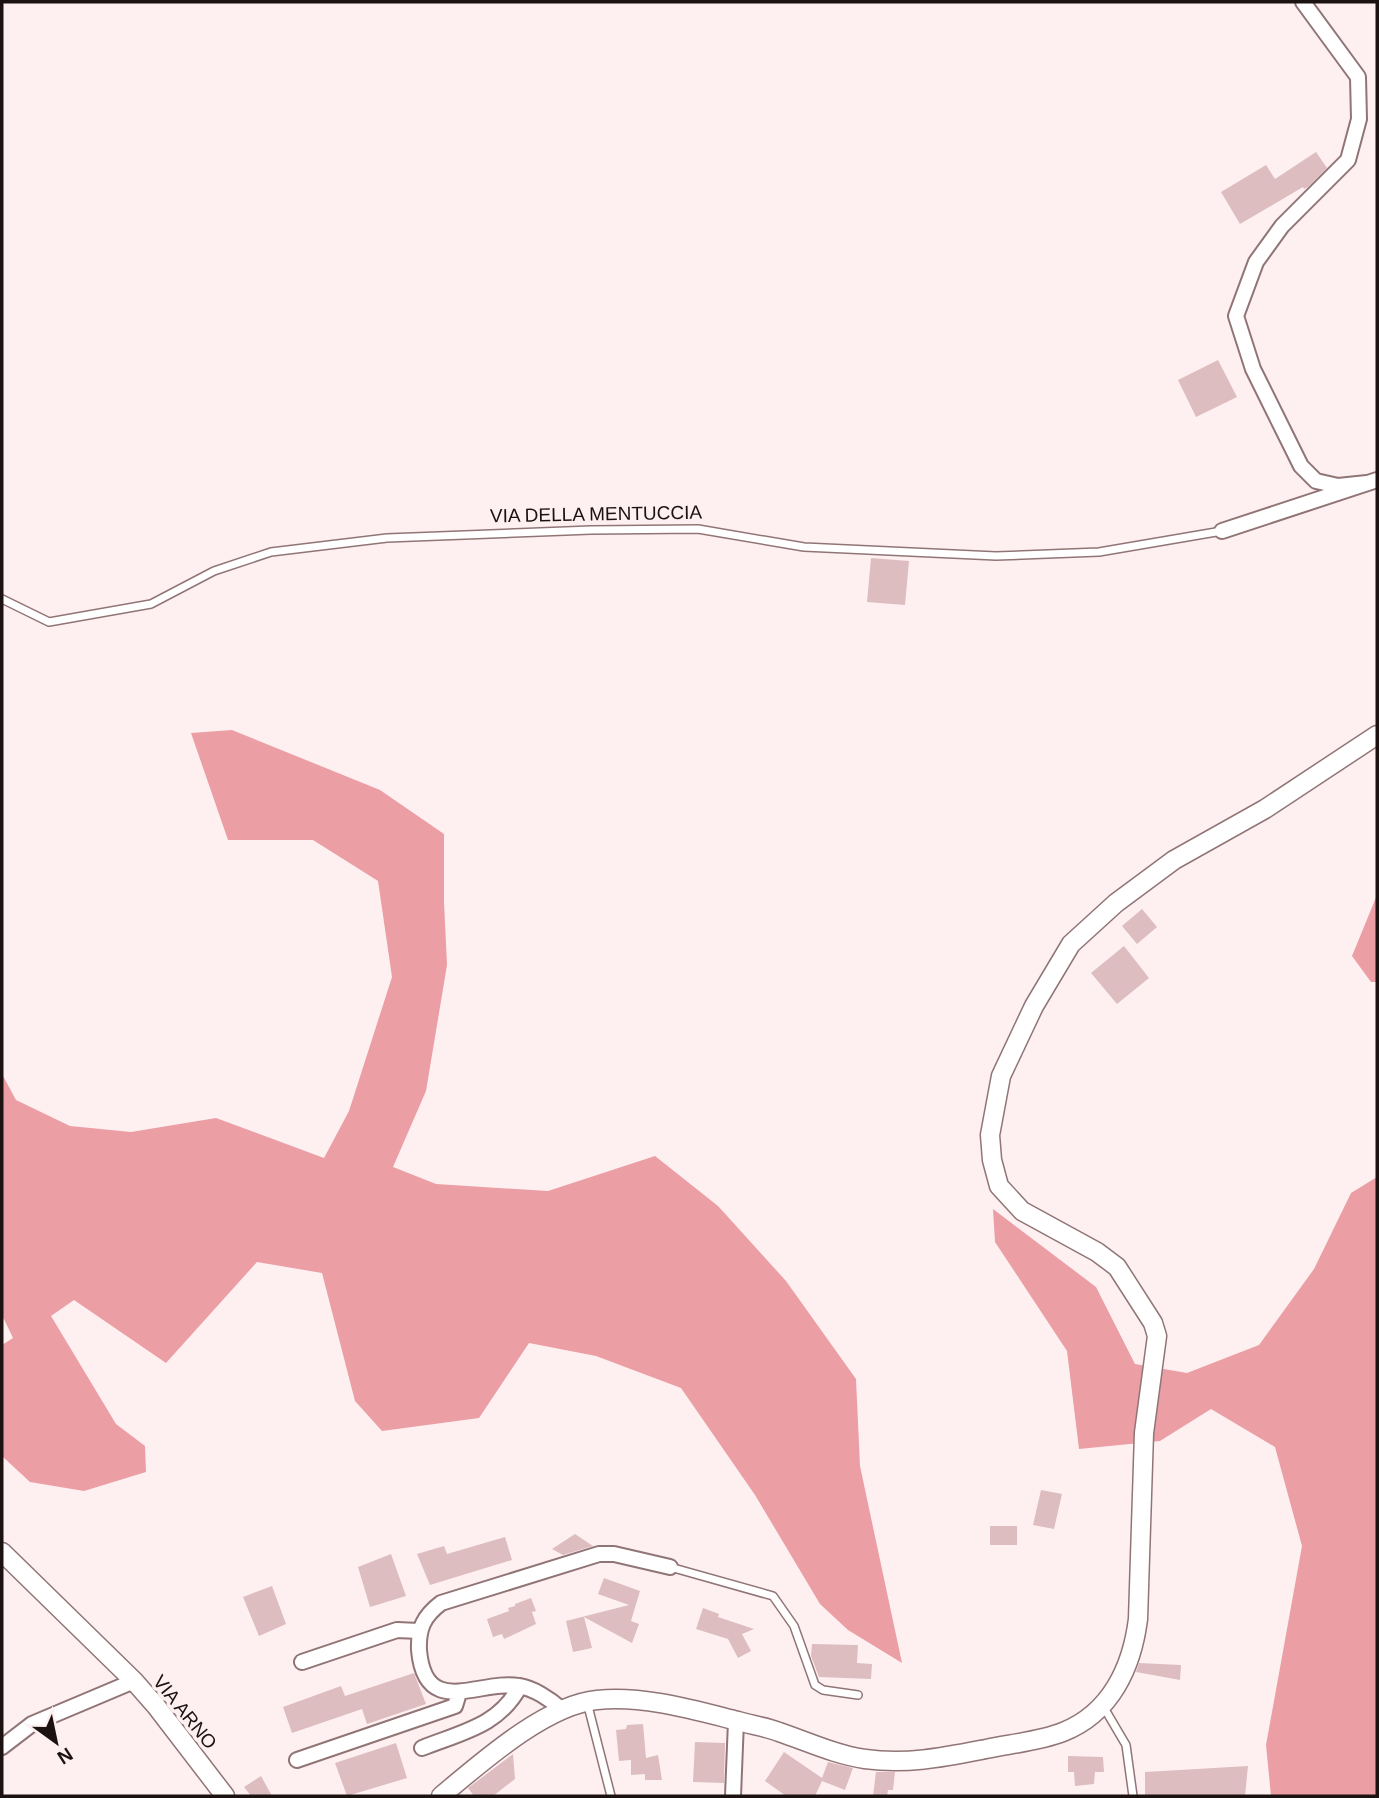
<svg xmlns="http://www.w3.org/2000/svg" width="1379" height="1798" viewBox="0 0 1379 1798" font-family="Helvetica,sans-serif">
	<style>
		.forest { fill: #eb9ea4 }
		.building { fill: #ddbdbf }
		.lines { fill: none; stroke-linecap: round; stroke-linejoin: round }
		.service-casing { stroke: #917576; stroke-width: 10 }
		.minor-casing { stroke: #917576; stroke-width: 18 }
		.tertiary-casing { stroke: #917576; stroke-width: 21 }
		.service { stroke: #fff; stroke-width: 7 }
		.minor { stroke: #fff; stroke-width: 14 }
		.tertiary { stroke: #fff; stroke-width: 18 }
		.labels { text-anchor: middle; dominant-baseline: central; stroke-width: 7; stroke-linejoin: round; paint-order: stroke }
		.street-label { font-size: 19px; fill: #1c1212; stroke: #fef0f1 }
	</style>
	<rect width="100%" height="100%" fill="#fef0f1"/>
	<path class="forest" d="M232,730L380,790L444,834V902L447,965L426,1091L393,1167L436,1184L548,1191L655,1156L718,1206L786,1281L856,1379L860,1466L902,1663L848,1630L820,1604L755,1495L681,1388L596,1356L529,1343L479,1418L382,1431L355,1401L322,1273L257,1262L166,1363L74,1300L51,1316L116,1424L145,1446L146,1472L84,1491L30,1482L2,1456V1345L13,1338L2,1315V1074L16,1100L70,1126L131,1132L216,1118L324,1158L349,1111L392,977L378,881L313,840H228L191,733Z
		M1377,895V982H1371L1352,956Z
		M1377,1177V1796H1271L1266,1745L1302,1546L1275,1447L1211,1409L1160,1441L1079,1449L1067,1351L995,1242L993,1209L1096,1287L1135,1364L1187,1373L1259,1345L1314,1269L1351,1193Z"/>
	<path class="building" d="M1316,152L1327,168L1308,187L1304,189L1303,187L1240,224L1221,192L1266,165L1275,179Z
		M1218,360L1237,397L1196,417L1178,380Z
		M871,558L909,561L905,605L867,602Z
		M1142,909L1157,927L1137,944L1122,926Z
		M1124,946L1149,978L1117,1004L1091,973Z
		M1041,1490L1062,1494L1054,1529L1033,1525Z
		M990,1526H1017V1545H990Z
		M575,1534L593,1546L563,1555L552,1549Z
		M505,1537L512,1560L430,1585L417,1554L444,1546L447,1554Z
		M391,1554L406,1596L370,1607L358,1567Z
		M604,1578L640,1591L631,1621L639,1624L632,1643L584,1617L592,1648L573,1652L566,1621L629,1605L598,1594Z
		M272,1586L286,1624L259,1636L243,1597Z
		M531,1598L536,1611L532,1612L536,1624L504,1639L502,1634L493,1637L487,1619L509,1611L508,1608L515,1606V1604Z
		M703,1608L719,1614L718,1617L754,1629L742,1634L751,1651L738,1658L728,1639L696,1629Z
		M812,1644L858,1645L857,1663L872,1664L871,1679L819,1677L811,1656Z
		M1139,1663L1181,1665L1180,1680L1136,1672Z
		M414,1673L426,1704L367,1724L362,1709L292,1733L283,1707L341,1686L345,1696Z
		M643,1724L646,1758L658,1755L662,1780H645V1774L631,1775V1760L619,1761L616,1730L626,1729L627,1725Z
		M695,1742L725,1743L724,1783L693,1782Z
		M396,1743L407,1778L347,1796L335,1763Z
		M784,1752L822,1778L828,1762L853,1768L845,1790L822,1781L815,1796H786L765,1781Z
		M513,1754L515,1779L493,1796H474L468,1788Z
		M1068,1756L1103,1757L1104,1772H1095L1094,1784L1075,1786L1074,1772H1068Z
		M1248,1766L1245,1796H1145V1772Z
		M876,1772H895L893,1790H888L887,1796H873Z
		M261,1776L272,1796H251L244,1787Z"/>
	<g class="lines">
		<g class="service-casing">
			<path id="service" d="M2,599L49,622L151,604L214,571L271,552L387,538L591,530L698,529L804,547L996,556L1099,552L1222,531
				M670,1567L773,1596L794,1626L815,1685L823,1690L858,1695
				M587,1702L611,1796
				M1103,1706L1126,1745L1133,1796"/>
		</g>
		<g class="minor-casing">
			<path id="minor" d="M1303,2L1358,77L1359,119L1348,160L1282,226L1256,262L1236,316L1253,369L1301,466L1316,481L1338,486L1367,483
				M1222,531L1377,480
				M302,1662L397,1630L419,1631
				M561,1709C550,1699 533,1688 519,1686C480,1679 425,1720 419,1650C418,1628 424,1616 441,1603L599,1554H614L670,1567
				M2,1747L32,1724L134,1681
				M422,1748C462,1732 499,1726 520,1686
				M297,1760L455,1706L459,1693
				M733,1796L736,1721"/>
		</g>
		<g class="tertiary-casing">
			<path id="tertiary" d="M2,1552L134,1681L156,1706L225,1796
				M441,1796C481,1763 545,1705 597,1700C643,1695 694,1710 738,1721C752,1725 766,1727 779,1732C806,1741 836,1755 865,1759C907,1765 945,1757 986,1749C1009,1744 1041,1741 1063,1732C1111,1713 1132,1667 1138,1619L1144,1433L1157,1336L1153,1323L1117,1267L1097,1252L1022,1211L999,1186L992,1160L990,1135L1001,1076L1034,1006L1071,944L1116,903L1174,860L1265,809L1377,735"/>
		</g>
		<use href="#service" class="service"/>
		<use href="#minor" class="minor"/>
		<use href="#tertiary" class="tertiary"/>
	</g>
	<g class="labels">
		<g class="street-label">
			<text transform="translate(596 514) rotate(-1)">VIA DELLA MENTUCCIA</text>
			<text transform="translate(185 1712) rotate(51)">VIA ARNO</text>
		</g>
	</g>
	<rect width="1379" height="1798" fill="none" stroke="#1c1212" stroke-width="7"/>
	<g transform="translate(56 1742) rotate(147)" stroke="#fef0f1" stroke-width="5" paint-order="stroke">
	<path d="M0-5L12 26L0 18L-12 26Z" fill="#1c1212"/>
	<text y="-10" font-size="19" font-weight="bold" text-anchor="middle" fill="#1c1212">N</text>
	</g>
</svg>
